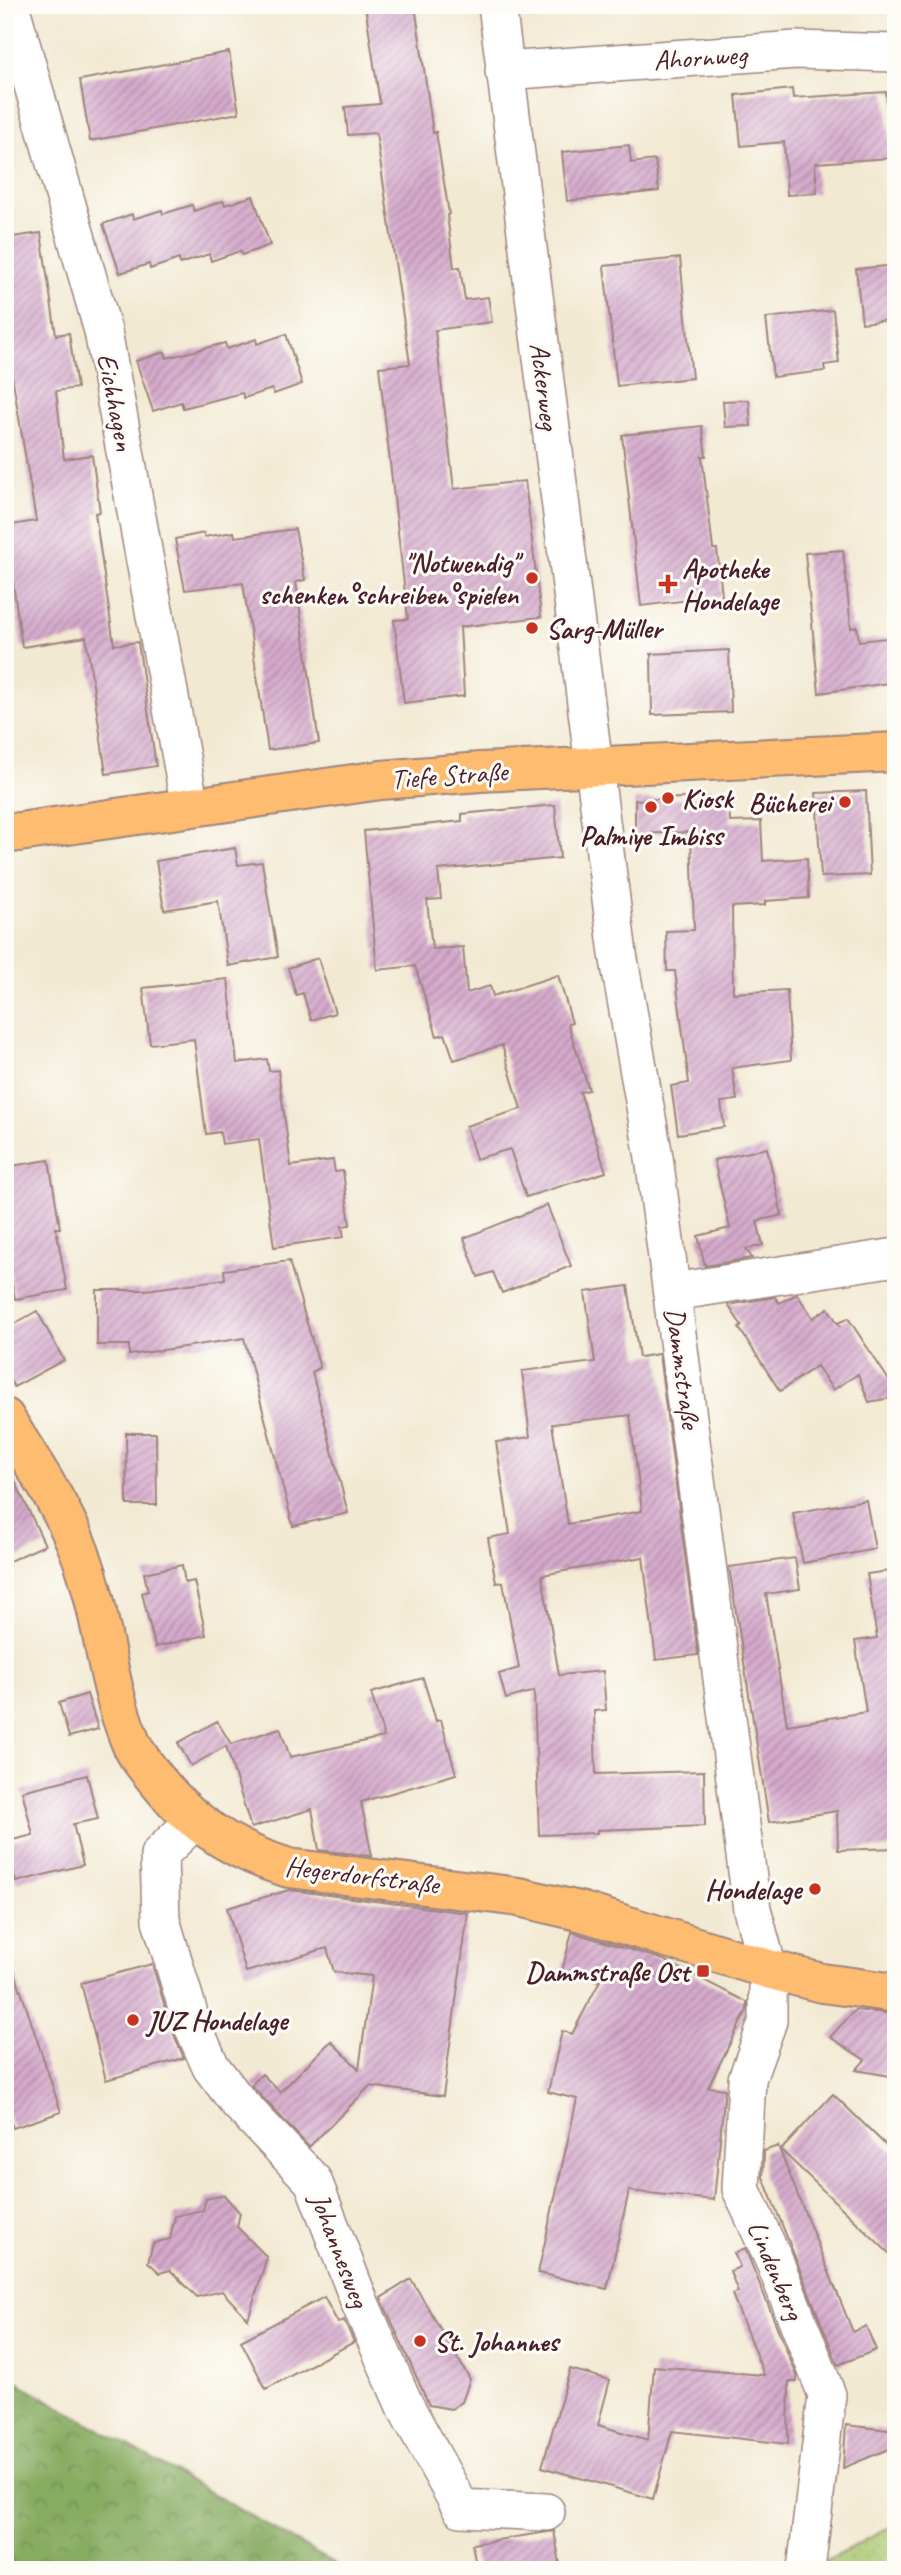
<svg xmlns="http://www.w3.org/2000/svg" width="901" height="2575" viewBox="0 0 901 2575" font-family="Caveat,sans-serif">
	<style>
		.grass { fill: url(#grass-dots); stroke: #79734c; stroke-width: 2 }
		.forest { fill: url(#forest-crowns); stroke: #686646; stroke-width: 2 }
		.building { fill: url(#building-hatch); fill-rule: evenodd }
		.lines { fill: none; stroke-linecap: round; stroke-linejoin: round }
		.minor-casing { stroke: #9e847e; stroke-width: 40 }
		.major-casing { stroke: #9e847e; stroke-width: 42 }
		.minor { stroke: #fff; stroke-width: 37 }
		.major { stroke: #fdbc6f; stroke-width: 38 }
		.poi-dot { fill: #c8321e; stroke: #fdfcf7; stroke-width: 2.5 }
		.labels { text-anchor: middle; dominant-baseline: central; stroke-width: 6; stroke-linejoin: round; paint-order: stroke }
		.street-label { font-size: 28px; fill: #4a1f2b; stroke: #fdfcf7 }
		.poi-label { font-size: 28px; font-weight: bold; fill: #4a1f2b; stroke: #fdfcf7; text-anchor: start }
	</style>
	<defs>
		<pattern id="grass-dots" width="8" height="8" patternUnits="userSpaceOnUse" patternTransform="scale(1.75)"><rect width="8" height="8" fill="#a8c76e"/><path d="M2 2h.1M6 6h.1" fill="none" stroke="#92aa5f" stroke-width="1.8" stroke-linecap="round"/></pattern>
		<pattern id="forest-crowns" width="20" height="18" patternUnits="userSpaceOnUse" patternTransform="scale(1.75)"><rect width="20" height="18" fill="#86ac61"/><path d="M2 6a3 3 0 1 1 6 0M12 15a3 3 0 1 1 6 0" fill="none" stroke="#708b50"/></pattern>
		<pattern id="building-hatch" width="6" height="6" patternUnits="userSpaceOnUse" patternTransform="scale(1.75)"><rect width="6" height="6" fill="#d5aacc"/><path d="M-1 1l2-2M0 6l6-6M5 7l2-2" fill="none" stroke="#af8aa6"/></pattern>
	</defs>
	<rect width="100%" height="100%" fill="#fdfcf7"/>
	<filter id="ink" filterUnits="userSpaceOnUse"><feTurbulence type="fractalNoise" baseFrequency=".0143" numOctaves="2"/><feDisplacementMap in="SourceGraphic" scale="14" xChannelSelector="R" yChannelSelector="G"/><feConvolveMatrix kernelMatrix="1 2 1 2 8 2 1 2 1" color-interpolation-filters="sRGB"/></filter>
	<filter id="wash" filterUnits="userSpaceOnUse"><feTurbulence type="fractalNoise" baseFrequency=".00686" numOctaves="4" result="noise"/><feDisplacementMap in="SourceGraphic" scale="28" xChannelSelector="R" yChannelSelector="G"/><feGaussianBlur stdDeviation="1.57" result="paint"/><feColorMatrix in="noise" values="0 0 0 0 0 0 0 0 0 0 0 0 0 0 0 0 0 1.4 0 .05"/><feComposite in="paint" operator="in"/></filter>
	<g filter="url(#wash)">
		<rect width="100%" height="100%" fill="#f2e9d2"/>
		<path class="grass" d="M896,2524V2570H810Z"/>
		<path class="forest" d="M5,2375L345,2570H5Z"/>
		<g id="blocks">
			<path class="building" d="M365,5H415L433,133L436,132L449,214L447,215L454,268L460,267L465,300L488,297L492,322L435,330L454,489L525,481L541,617L460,627L464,696L404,703L394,620L408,619L379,367L410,364L376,133L348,135L345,107L380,104Z
				M229,52L239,113L90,141L80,80Z
				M792,89L793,98L886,92L891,158L815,163L817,193L787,195L784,142L741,146L736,95Z
				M629,145L631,163L655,160L659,191L567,201L562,152Z
				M253,196L270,245L242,255L240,251L211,261L209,254L180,264L179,259L150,269L149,264L120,273L103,224L132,214L133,219L162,210L163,214L192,205L194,211L223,201L225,205Z
				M41,233L56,335L69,333L77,388L56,391L64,459L92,455L100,512L95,513L114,645L138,642L156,766L106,774L86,637L22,647L5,526L36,521L5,333V238Z
				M680,258L692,378L617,386L604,266Z
				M896,265V319L862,323L856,269Z
				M833,310L839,363L824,365L825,371L773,377L766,318Z
				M286,334L302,384L274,394L272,389L244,398L242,393L183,408L181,402L153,411L136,361L165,352L167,358L225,343L227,349L256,339L257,344Z
				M749,400L751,426L725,427L723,401Z
				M702,426L706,456H702L713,549H717L722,596L641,606L622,435Z
				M295,529L305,580L296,582L319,743L268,750L243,583L185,590L175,539L204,533V537L234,532L235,537Z
				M843,550L851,628L857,627L859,641L896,637V682L819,693L805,553Z
				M729,650L731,712L652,715L651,654Z
				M866,791L870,875L821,877L816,793Z
				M708,797V800L729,799L730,822L761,821L763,861L807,858L809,898L765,901V905L732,907L733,993L787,990L791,1060L732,1068L737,1100L721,1102L724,1127L678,1134L671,1086L689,1083L675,971H667L666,931L694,930L691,832L635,834V800Z
				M555,805L560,858L438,870L441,899L427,900L432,949L463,947L467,993L490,986L493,996L558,975L572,1023L568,1024L589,1090L580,1092L606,1172L526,1197L510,1149L476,1159L466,1126L521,1109L502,1045L454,1060L445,1034L437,1036L415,966L377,970L364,831L462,821V814Z
				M235,848L238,865L262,862L278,957L228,966L218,901L164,910L156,861Z
				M318,958L335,1013L311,1020L303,993L296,995L288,968Z
				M228,979L237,1063L267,1059L269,1071L278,1070L291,1166L333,1160L335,1172L343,1171L350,1225L342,1226L344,1237L274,1247L259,1139L222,1144L220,1132L206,1134L194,1039L150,1044L143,988Z
				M767,1148L782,1215L757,1221L763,1245L746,1249L752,1258L705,1266L698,1236L730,1228L714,1160Z
				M49,1160L60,1228H56L67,1290L15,1299L5,1245V1167Z
				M547,1205L571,1266L502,1293L493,1272L478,1277L464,1238Z
				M289,1261L320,1368L312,1372L348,1513L293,1526L244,1338L129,1355V1345H97V1290H146L225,1279L224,1270Z
				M628,1286L639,1357L659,1354L698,1655L656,1660L643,1557L542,1575L559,1675L603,1671L606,1710L594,1711L596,1774L704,1771L705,1826L597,1830V1833L539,1835L534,1691L506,1699L499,1674L519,1668L503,1582L496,1583L488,1538L510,1534L496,1442L530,1437L522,1371L595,1362L585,1292ZM630,1415L642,1511L568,1524L552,1424Z
				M797,1294L813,1318L828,1308L840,1327L838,1323L848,1318L896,1391V1397L869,1402L858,1374L833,1390L817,1366L780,1391L739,1328L742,1326L728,1305L775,1297L779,1303Z
				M37,1311L64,1360L14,1387L5,1372V1329Z
				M126,1433H156L157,1505H127Z
				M5,1460L45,1545L5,1563Z
				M866,1500L875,1549L803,1563L793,1513Z
				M795,1558L800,1589L766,1594L787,1725L866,1712L855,1641L877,1638L867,1574L896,1570V1848L838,1850L837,1811L769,1822L729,1567Z
				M182,1565L185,1583L194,1581L206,1635L155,1647L142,1593L148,1591L144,1573Z
				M423,1678L436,1721L441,1720L456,1774L361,1802L372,1856L319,1850L312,1809L251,1828L226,1746L191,1766L178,1743L217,1721L231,1744L280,1728L290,1757L384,1737L371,1693Z
				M87,1694L98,1729L69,1737L59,1703Z
				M87,1775L98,1819L73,1824L83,1865L16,1882L5,1842L33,1835L22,1791Z
				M289,1890L468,1913L443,2096L370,2086L309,2147L251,2085L262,2074L280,2092L331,2041L359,2069L372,1976L334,1972L327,1948L246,1972L227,1908Z
				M572,1932L664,1960L747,2002V2010L708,2087L725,2089L714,2200L629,2191L607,2289L538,2273L577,2099L548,2092L562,2031L572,2034L600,1981L562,1971Z
				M10,1958L61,2112L13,2128L5,2106V1959Z
				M152,1964L172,2030L184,2058L106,2080L81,1983Z
				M855,2010L896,2014V2077L856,2070L865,2060L830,2037Z
				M833,2094L896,2155V2260L781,2150Z
				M778,2146L853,2332L866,2326L876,2350L838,2365L763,2177L764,2151Z
				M224,2195L240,2213L237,2227L267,2257L248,2319L222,2291L197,2297L170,2270L160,2273L148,2262L153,2243L170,2239L175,2216L203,2210L206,2199Z
				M745,2248L797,2376V2382H789L788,2444L672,2431L653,2499L542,2467L570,2369L610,2380L598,2425L648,2440L654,2366L764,2375L732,2294L738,2292L730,2271L740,2267L734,2253Z
				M411,2279L470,2379L462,2402L451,2409L429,2405L381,2298Z
				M324,2297L338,2323L344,2320L354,2342L266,2389L241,2341Z
				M846,2425L896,2431V2446L843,2468Z
				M554,2531L561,2570H477L472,2544Z"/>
		</g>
	</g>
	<g filter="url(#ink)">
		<use href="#blocks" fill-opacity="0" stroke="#9e847e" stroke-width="2"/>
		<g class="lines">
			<g class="minor-casing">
				<path id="minor" d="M10,5L103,331L190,807
					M497,5L618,954L654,1157L752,1909L768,1969V2021L747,2079L741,2189L775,2263L827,2395L806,2570
					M504,71L796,50L896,53
					M673,1292L896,1257
					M194,1821L159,1855L161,1920L192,2024L211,2067L238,2102L313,2181L360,2303L404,2404L461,2508L546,2512"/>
			</g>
			<g class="major-casing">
				<path id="major" d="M5,834L381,780L480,772L896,752
					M5,1418C31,1461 62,1505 80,1553C103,1612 105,1679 129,1738C134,1753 145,1765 155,1778C190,1823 234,1852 289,1868L519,1897L583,1912L768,1969L822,1983L896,1993"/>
			</g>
			<use href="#minor" class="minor"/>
			<use href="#major" class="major"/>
		</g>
	</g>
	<g class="poi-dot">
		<circle cx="532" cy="578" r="7"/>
		<path d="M664.5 573.5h7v7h7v7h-7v7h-7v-7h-7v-7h7z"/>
		<circle cx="532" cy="628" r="7"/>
		<circle cx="668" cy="798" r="7"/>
		<circle cx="845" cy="802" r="7"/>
		<circle cx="651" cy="807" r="7"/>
		<circle cx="815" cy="1889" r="7"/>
		<rect x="696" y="1964" width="14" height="14" rx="3.5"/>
		<circle cx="133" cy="2020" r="7"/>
		<circle cx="420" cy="2341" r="7"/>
	</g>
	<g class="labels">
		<g class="street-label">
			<text transform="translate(700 57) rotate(-4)">Ahornweg</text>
			<text transform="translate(545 386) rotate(83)">Ackerweg</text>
			<text transform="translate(116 402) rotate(79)">Eichhagen</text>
			<text transform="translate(449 775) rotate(-4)">Tiefe Straße</text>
			<text transform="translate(683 1368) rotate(82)">Dammstraße</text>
			<text transform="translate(362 1875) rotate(7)">Hegerdorfstraße</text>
			<text transform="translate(340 2250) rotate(69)">Johannesweg</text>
			<text transform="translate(776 2270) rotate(67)">Lindenberg</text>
		</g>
		<g class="poi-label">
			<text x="518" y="562" text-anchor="end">"Notwendig"<tspan x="518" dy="32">schenken°schreiben°spielen</tspan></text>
			<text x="682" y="568">Apotheke<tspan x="682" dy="32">Hondelage</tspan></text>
			<text x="546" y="628">Sarg-Müller</text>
			<text x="682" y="798">Kiosk</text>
			<text x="831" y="802" text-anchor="end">Bücherei</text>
			<text x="651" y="835" text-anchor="middle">Palmiye Imbiss</text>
			<text x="801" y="1889" text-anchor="end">Hondelage</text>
			<text x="689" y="1971" text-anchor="end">Dammstraße Ost</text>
			<text x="147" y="2020">JUZ Hondelage</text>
			<text x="434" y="2341">St. Johannes</text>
		</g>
	</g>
	<rect width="901" height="2575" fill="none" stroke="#fdfcf7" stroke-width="28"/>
</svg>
